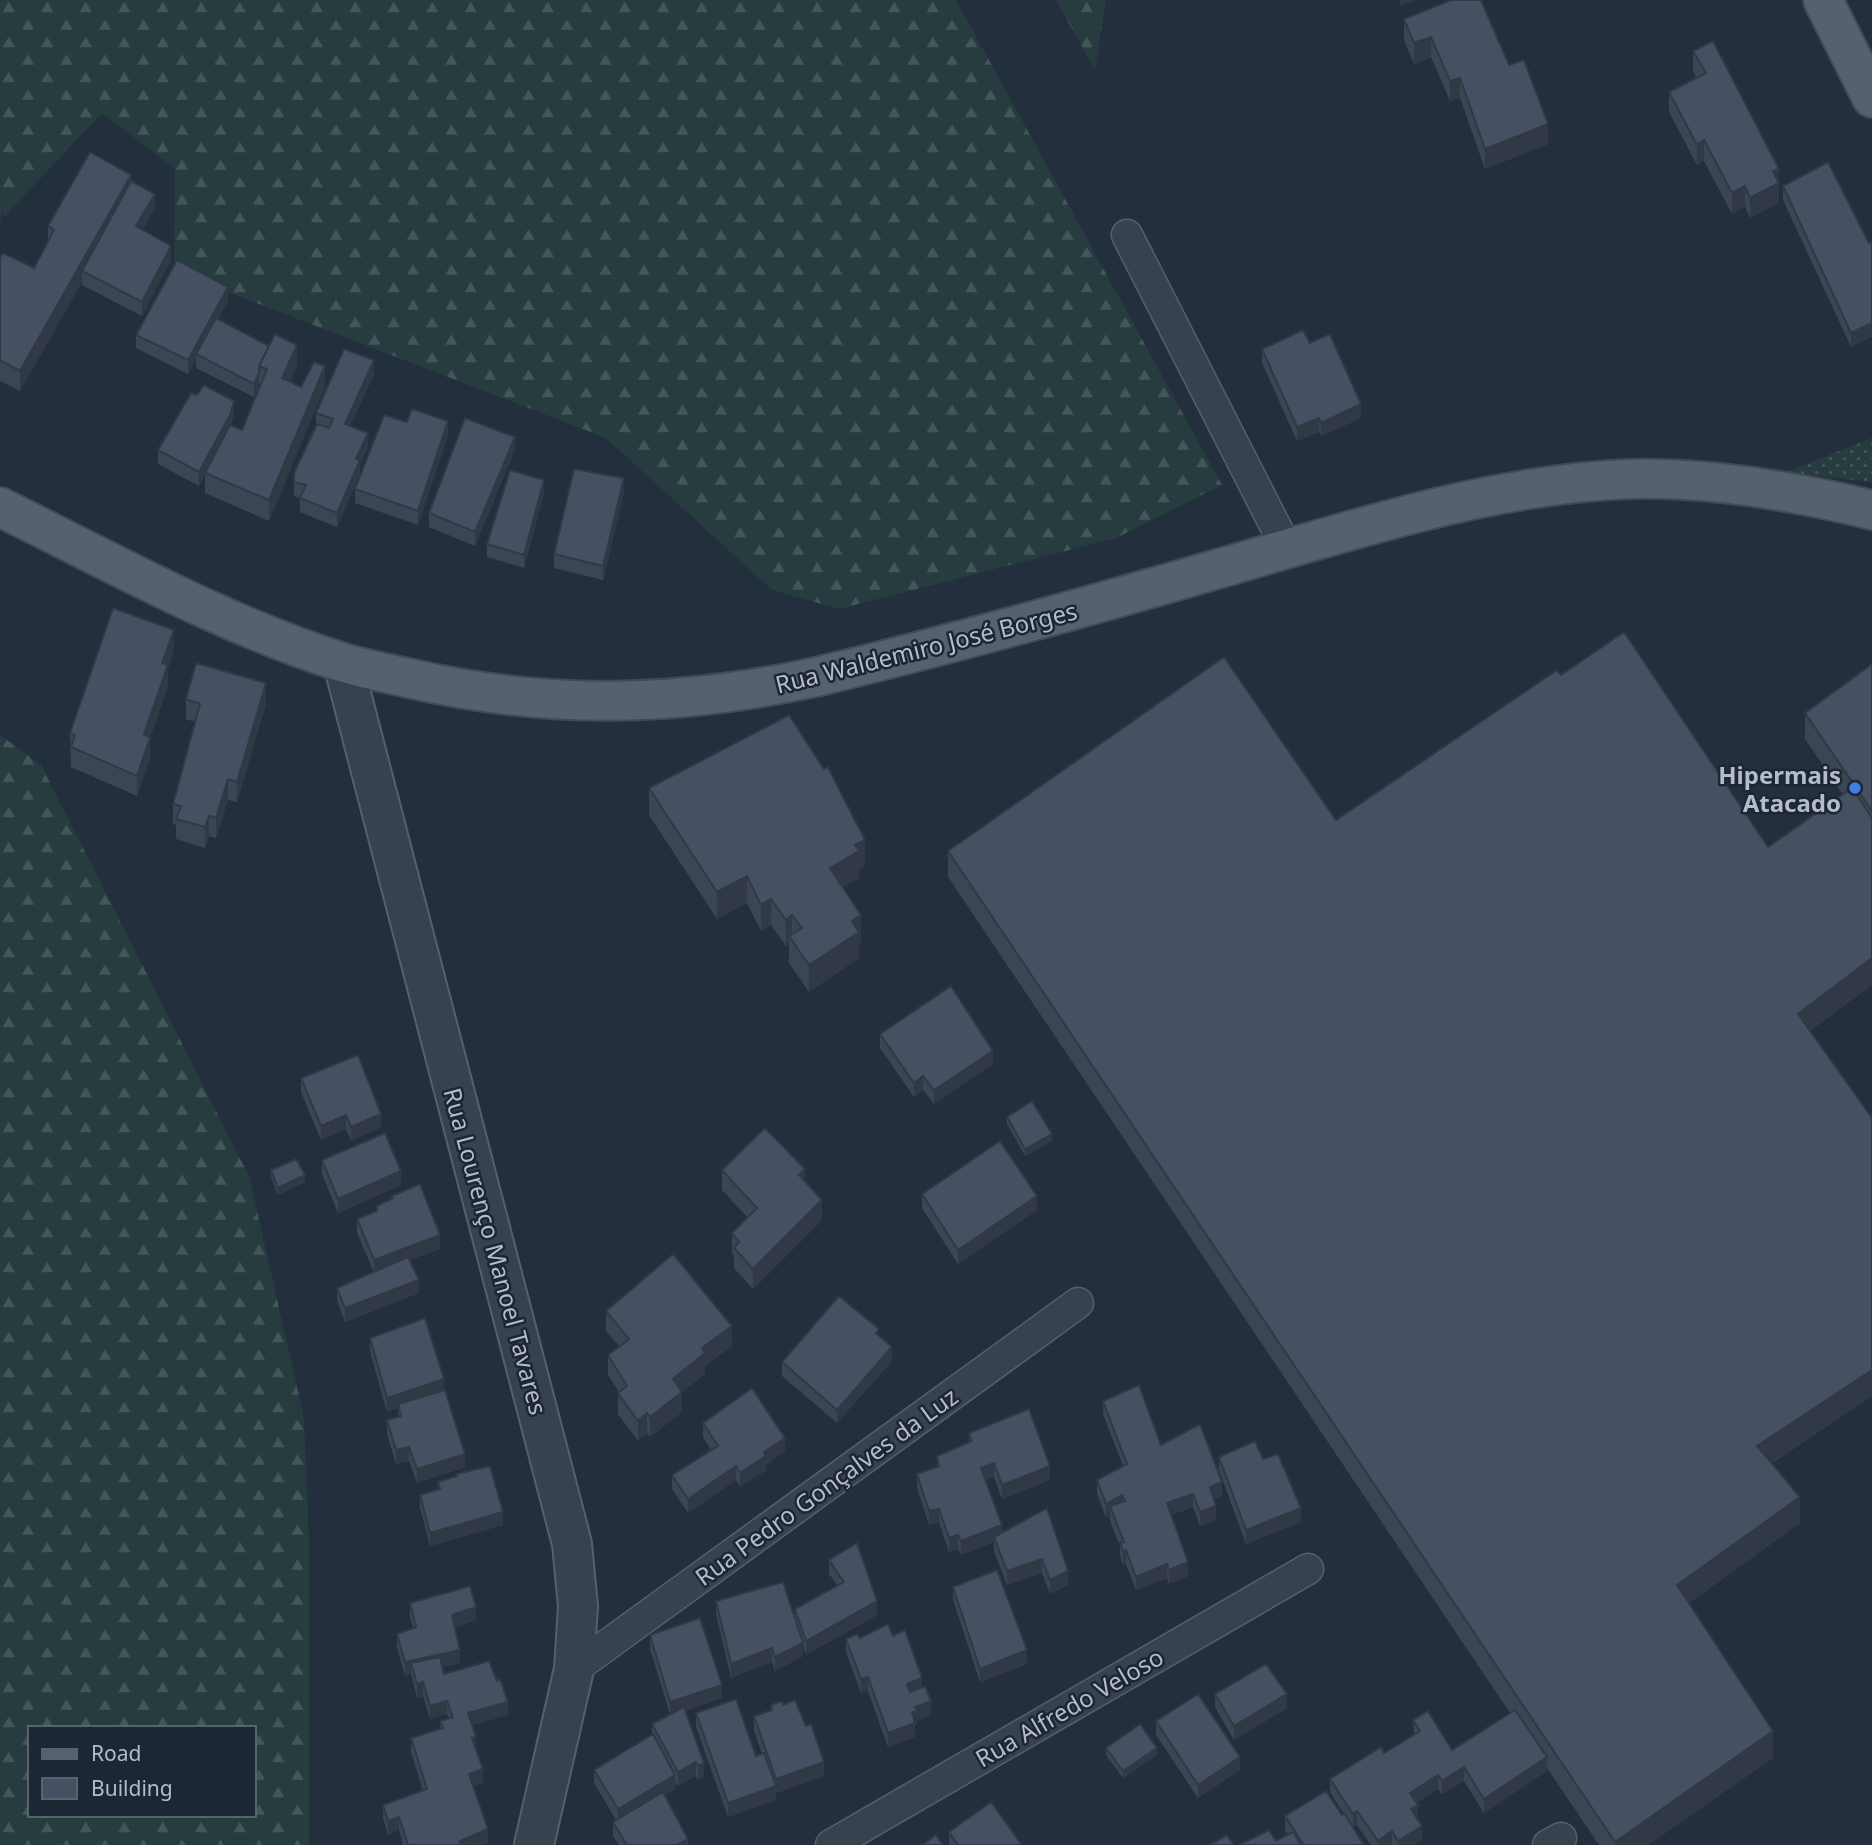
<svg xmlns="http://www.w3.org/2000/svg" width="1872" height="1845" viewBox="0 0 1872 1845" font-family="'Noto Sans',sans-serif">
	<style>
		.grass { fill: url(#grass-dots) }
		.forest { fill: url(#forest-firs); fill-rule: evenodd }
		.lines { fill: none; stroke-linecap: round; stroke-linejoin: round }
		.minor-casing { stroke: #565f6c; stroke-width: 33 }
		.tertiary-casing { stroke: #565f6c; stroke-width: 42 }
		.primary-casing { stroke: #414a57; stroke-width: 42 }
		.minor { stroke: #38414e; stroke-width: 30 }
		.tertiary { stroke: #38414e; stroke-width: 38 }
		.primary { stroke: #56606e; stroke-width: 38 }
		.wall { fill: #3b4654 }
		.shaded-wall { fill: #303945 }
		.building { fill: #455162; stroke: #303945; stroke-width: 2 }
		.shop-dot { fill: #3f7fe0; stroke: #1d2633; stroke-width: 2.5 }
		.labels { text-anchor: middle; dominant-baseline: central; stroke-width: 5; stroke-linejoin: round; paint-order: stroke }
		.street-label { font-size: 24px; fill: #b4bcc9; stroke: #1d2633 }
		.poi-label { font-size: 24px; font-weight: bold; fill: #b4bcc9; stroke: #1d2633; text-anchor: end }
	</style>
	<defs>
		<pattern id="grass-dots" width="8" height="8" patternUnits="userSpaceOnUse" patternTransform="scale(1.75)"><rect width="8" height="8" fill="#263c3f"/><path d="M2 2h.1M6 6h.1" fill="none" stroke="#435659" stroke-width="1.8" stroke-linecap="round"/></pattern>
		<pattern id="forest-firs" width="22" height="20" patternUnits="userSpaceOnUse" patternTransform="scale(1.75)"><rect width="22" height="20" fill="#263c3f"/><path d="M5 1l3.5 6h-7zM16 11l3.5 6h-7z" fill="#435659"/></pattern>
	</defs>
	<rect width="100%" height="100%" fill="#242f3e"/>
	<path class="grass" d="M1872,438V482L1786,472Z"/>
	<path class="forest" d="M0,0H956L1222,485L1116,538L839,609L772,590L606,438L174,271L175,169L102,113L4,217L0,209Z
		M1056,0H1106L1095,70Z
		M0,735L41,765L249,1176L304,1418L309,1542V1845H0ZM30,1728H254V1815H30Z"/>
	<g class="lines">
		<g class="minor-casing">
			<path id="minor" d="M1127,235L1287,549
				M574,1669L1078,1303
				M831,1845L1308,1569
				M1548,1845L1561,1838"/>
		</g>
		<g class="tertiary-casing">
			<path id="tertiary" d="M343,663L572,1544L578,1606L574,1669L534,1845"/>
		</g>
		<g class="primary-casing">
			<path id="primary" d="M1823,0L1872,98
				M0,507C111,562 222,624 341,662C363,669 386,673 408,678C549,710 675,707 816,677C952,644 1087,607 1221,568C1353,530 1491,484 1630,479C1711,477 1793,491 1872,510"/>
		</g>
		<use href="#minor" class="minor"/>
		<use href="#tertiary" class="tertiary"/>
		<use href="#primary" class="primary"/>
	</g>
	<path class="wall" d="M1404,19L1509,65L1548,144L1485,169L1460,98L1450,101L1431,57L1414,64L1404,40Z
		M1693,51L1779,181V203L1750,218L1745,206L1732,214L1704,161L1697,165L1669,112V92L1697,78L1693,71Z
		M131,182L155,208L142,230L171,260L142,316L82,285V282L20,391L0,381V258L34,268L48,241V226Z
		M1783,186L1869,243L1851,347L1783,200Z
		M228,300L218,319L297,366L290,382L301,387L325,386L269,521L205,493V474L199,486L158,464V450L234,415L231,425L242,430L260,387L254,397L196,368V359L188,374L136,348V335Z
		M1310,343L1361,418L1321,436L1319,432L1297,441L1262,363V349Z
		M374,374L350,426L368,447L360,464V474L337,527L300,512V498L294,496V482L316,427V413Z
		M448,435L418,525L355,503V489Z
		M515,450L475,546L429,527V513Z
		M624,492L603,580L554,568V554Z
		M544,494L524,568L487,557V544Z
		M174,650L168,668V686L150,738V758L137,796L71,767L70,733Z
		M1872,664V985L1810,1031L1872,1118V1396L1772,1463L1800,1523L1689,1603L1773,1758L1648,1845H1599L1547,1768V1771L1484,1813L1464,1781L1442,1794L1438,1789L1416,1803L1417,1819L1422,1840L1414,1845H1371L1357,1825L1353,1828L1364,1845H1239L1276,1841L1288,1834L1285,1830V1816L1342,1815L1344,1814L1330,1792V1779L1384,1753L1414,1735L1413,1720L1452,1750L1510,1713L948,877V851L1336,820L1561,675L1768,847L1843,795L1805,739V713Z
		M186,699L266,704L237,802L228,800L216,838L209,836L205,848L176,839V825L173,824V804L195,722L186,719Z
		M649,788L865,866L859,870V878L842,887L861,942L859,943V958L809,992L789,963V944L786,946L771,925L761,931L747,903L717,919L649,815Z
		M880,1034L993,1064L934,1104L923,1090L914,1097L880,1048Z
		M301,1078L381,1127L351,1141L346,1129L321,1140L301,1092Z
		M1007,1117L1052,1141L1025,1156L1007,1124Z
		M322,1160L401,1185L338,1213L322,1174Z
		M271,1170L305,1182L278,1195L271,1177Z
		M722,1170L805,1181L822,1220L753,1289L734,1268V1256L732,1253V1233L747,1217L722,1190Z
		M922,1194L1037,1210L958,1264L922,1208Z
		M392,1196L440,1249L409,1260L419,1293L345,1322L337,1301V1288L374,1272L357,1233V1219L377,1211V1206L392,1199Z
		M606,1311L732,1346L705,1366V1374L682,1392V1412L650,1437L647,1433L638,1441L618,1414V1393L619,1392L608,1375V1355L619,1346L606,1331Z
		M879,1335L892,1361L837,1423L782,1376V1362Z
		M370,1338L444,1391L465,1467L417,1483L409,1461L396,1464L387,1434V1420L398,1417V1408L387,1412L370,1352Z
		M1103,1401L1161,1445L1222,1496L1214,1499L1216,1520L1200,1526L1193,1507L1171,1515L1188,1576L1169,1584L1167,1578L1136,1590L1126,1564L1123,1565L1120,1556V1547L1110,1520V1516L1106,1518L1097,1494V1480L1123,1466L1103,1414Z
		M703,1423L785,1451L766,1465V1470L740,1487L736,1480L688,1513L672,1489V1475L711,1450L703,1437Z
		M969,1433L1050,1480L1002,1499L994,1477L986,1480L1002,1532L1047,1508L1068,1585L1050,1594L1042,1573L1007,1585L994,1551V1542L961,1555L958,1549L949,1552L939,1522L929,1525L917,1488V1474L937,1467V1456L969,1443Z
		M1219,1457L1301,1522L1246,1544L1219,1470Z
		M456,1474L503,1525L430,1546L420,1508V1495L438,1490V1482L456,1477Z
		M829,1560L877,1615L806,1655L803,1645V1656L775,1671L772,1662L731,1678L716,1614V1601L795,1620V1609L837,1585L829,1574Z
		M953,1587L1027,1664L980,1682L953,1600Z
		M410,1603L476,1620L455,1627L460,1663L442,1667L444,1674L508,1715L472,1725L483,1783L473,1786L488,1843L483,1845H403L399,1830L388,1835L383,1818V1805L423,1791L411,1752V1738L440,1729V1721L449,1718L447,1714L430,1719L423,1696L417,1698L411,1674L405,1676L397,1647V1634L413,1628L410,1616Z
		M650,1635L722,1698L685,1711L704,1777L698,1780L696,1776L678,1786L675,1782V1789L664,1795L688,1845H619L613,1836V1822L616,1820L594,1783V1770L652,1735V1724L670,1714L650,1649Z
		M893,1636L922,1687L931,1715L917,1720V1724L915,1725V1737L888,1747L868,1691L861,1693L846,1652V1639Z
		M1215,1694L1287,1708L1234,1740L1215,1707Z
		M696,1713L756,1756L762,1754L754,1730V1716L824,1776L776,1793V1800L728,1817L696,1727Z
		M1156,1721L1240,1770L1198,1798L1156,1735Z
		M1106,1748L1157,1755L1123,1778L1106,1755Z
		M949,1832L1022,1845H949Z"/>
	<path class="shaded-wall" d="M1400,0H1416L1400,6Z
		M1431,37V57L1414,64V43Z
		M1460,78V98L1450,101V81Z
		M1548,124V144L1485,169V149Z
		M1704,140V161L1697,165V145Z
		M1779,169V203L1750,218V198L1773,171Z
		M131,175V195L82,271V282L20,391V371Z
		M1745,186V206L1732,214V193Z
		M155,194V208L136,240V226Z
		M1,199V220L0,222V202Z
		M171,246V260L142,316V302Z
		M228,287V300L198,355L196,354V359L188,374V360Z
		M1872,323V337L1851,347V333Z
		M297,345V366L282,399V378Z
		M374,360V374L345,438V424Z
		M325,366V386L269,521V500Z
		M259,373V386L254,397V384Z
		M234,401V415L231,427L199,486V472Z
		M1361,404V418L1321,436V423Z
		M1319,418V432L1297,441V427Z
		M448,421V435L418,525V511Z
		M368,433V447L360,464V474L337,527V513L356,459Z
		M515,437V450L475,546V532Z
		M624,478V492L603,580V566Z
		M544,480V494L524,568V555Z
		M174,630V650L168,668V686L150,738V758L137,796V776L144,734L162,663Z
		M266,683V704L237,802V782Z
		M228,779V800L216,838V818Z
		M209,816V836L205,848V827Z
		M865,840V866L859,870V878L830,895V868L855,845Z
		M747,876V903L717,919V892Z
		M771,899V925L761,931V905Z
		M792,915V941L789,936V944L786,946V920Z
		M861,915V942L859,943V958L809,992V965L852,921Z
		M1872,958V985L1798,1040V1014Z
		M993,1051V1064L934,1104V1090Z
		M923,1076V1090L914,1097V1083Z
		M381,1114V1127L351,1141V1127Z
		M346,1115V1129L321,1140V1126Z
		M1052,1134V1141L1025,1156V1149Z
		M805,1169V1190L799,1175Z
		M401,1171V1185L338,1213V1199Z
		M305,1175V1182L278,1195V1188Z
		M1037,1196V1210L958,1264V1250Z
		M822,1200V1220L753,1289V1269Z
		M440,1235V1249L374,1273V1260Z
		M419,1280V1293L345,1322V1308Z
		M732,1326V1346L705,1366V1374L682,1392V1412L650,1437V1417L673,1379L702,1348Z
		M892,1347V1361L837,1423V1410Z
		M1872,1370V1396L1757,1472V1446Z
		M444,1379V1393L398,1404V1408L387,1412V1398Z
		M647,1413V1433L638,1441V1421Z
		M785,1438V1451L766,1465V1470L740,1487V1473L764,1452Z
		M409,1447V1461L396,1464V1450Z
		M465,1454V1467L417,1483V1469Z
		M994,1463V1477L981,1482V1468Z
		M736,1466V1480L688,1513V1499Z
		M1050,1466V1480L1002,1499V1485Z
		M1222,1482V1496L1210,1500V1487Z
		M1193,1494V1507L1167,1516V1503Z
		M1122,1495V1508L1110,1506V1516L1106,1518V1504Z
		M1800,1497V1523L1677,1612V1585Z
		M1216,1506V1520L1200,1526V1512Z
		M1301,1508V1522L1246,1544V1530Z
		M939,1509V1522L929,1525V1511Z
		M503,1512V1525L430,1546V1533Z
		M1002,1525V1539L994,1537V1542L961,1555V1541Z
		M958,1535V1549L949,1552V1538Z
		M1126,1550V1564L1123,1565V1551Z
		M1042,1559V1573L1007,1585V1571Z
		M1188,1562V1576L1169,1584V1570Z
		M1167,1564V1578L1136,1590V1577Z
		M1068,1571V1585L1050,1594V1580Z
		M877,1601V1615L806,1655V1641Z
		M476,1607V1620L452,1628V1615Z
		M803,1643V1656L775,1671V1657Z
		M772,1648V1662L731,1678V1664Z
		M460,1650V1663L414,1674L411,1663V1674L405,1676V1662Z
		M1027,1650V1664L980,1682V1669Z
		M868,1677V1691L861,1693V1679Z
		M922,1678V1692L907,1698V1684Z
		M423,1682V1696L417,1698V1684Z
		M722,1685V1698L670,1716V1702Z
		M1287,1694V1708L1234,1740V1726Z
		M447,1701V1714L430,1719V1706Z
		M931,1701V1715L917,1720V1724L915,1725V1737L888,1747V1733L912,1712L915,1707Z
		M508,1702V1715L468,1726V1713Z
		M1773,1731V1758L1648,1845H1615V1842Z
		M476,1737V1750L472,1738Z
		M1157,1748V1755L1123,1778V1771Z
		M1240,1757V1770L1198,1798V1785Z
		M1547,1757V1771L1484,1813V1799Z
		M696,1762V1776L678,1786V1772Z
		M824,1762V1776L776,1793V1800L728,1817V1803L776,1786V1779Z
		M704,1763V1777L698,1780V1766Z
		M1464,1767V1781L1442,1794V1781Z
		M483,1769V1783L469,1788V1774Z
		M675,1775V1789L618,1823V1809Z
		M1438,1775V1789L1410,1807V1793Z
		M1418,1805V1819L1411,1809Z
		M1357,1811V1825L1353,1828V1814Z
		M399,1817V1830L388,1835V1821Z
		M1422,1826V1840L1414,1845H1398V1841Z
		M488,1829V1843L483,1845H460V1841Z
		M1392,1831V1845H1378V1841Z
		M688,1839V1845H677Z"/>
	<path class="building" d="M1451,0H1481L1509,65L1524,60L1548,124L1485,149L1460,78L1450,81L1431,37L1414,43L1404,19Z
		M1713,41L1779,169L1773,171L1779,183L1750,198L1745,186L1732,193L1704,140L1697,145L1669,92L1706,73L1693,51Z
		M90,152L131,175L20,371L0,360V258L3,253L34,268L54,230L48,226Z
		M1828,162L1869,243L1872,242V323L1851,333L1783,186Z
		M131,181L155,194L136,226L171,246L142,302L82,271Z
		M177,260L228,287L188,360L136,335Z
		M216,318L269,346L259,366V373L254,384L196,354Z
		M1303,330L1310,343L1330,334L1361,404L1321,423L1319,418L1297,427L1262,349Z
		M275,334L297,345L282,378L301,387L314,362L325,366L269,500L205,473L230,425L242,430L267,369L259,366Z
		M344,349L374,360L345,424L368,433L356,459L360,460L337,513L300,498L306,485L294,482V473L317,424L329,428L333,419L316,413Z
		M204,385L234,401L231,413L199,472L158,450L191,393L197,395Z
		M412,409L448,421L418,511L355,489L384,415L407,422Z
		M465,418L515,437L475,532L429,513Z
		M574,469L624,478L603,566L554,554Z
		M510,470L544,480L524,555L487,544Z
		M113,608L174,630L162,663L168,665L144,734L150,738L137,776L71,747L75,735L70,733Z
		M1624,632L1768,847L1852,788L1872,818V958L1798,1014L1872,1118V1370L1757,1446L1800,1497L1677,1585L1773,1731L1615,1842L948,851L1224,657L1336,820L1557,670L1561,675Z
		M196,663L266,683L237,782L228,779L216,818L209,816L205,827L176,819L181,806L173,804L200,704L186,699Z
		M1872,664V811L1805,713Z
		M789,715L824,769L828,767L865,840L855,845L859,851L830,868L861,915L852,921L859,932L809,965L789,936L802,928L792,915L786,920L771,899L761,905L747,876L717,892L649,788Z
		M951,986L993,1051L934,1090L923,1076L914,1083L880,1034Z
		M358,1055L381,1114L351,1127L346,1115L321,1126L301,1078Z
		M1032,1101L1052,1134L1025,1149L1007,1117Z
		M765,1128L805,1169L799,1175L822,1200L753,1269L734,1248L739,1242L732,1233L757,1208L722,1170Z
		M385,1133L401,1171L338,1199L322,1160Z
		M1000,1141L1037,1196L958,1250L922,1194Z
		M296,1159L305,1175L278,1188L271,1170Z
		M420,1184L440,1235L374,1260L357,1219L377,1211V1206L393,1198L392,1196Z
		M673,1254L732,1326L702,1348L705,1353L673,1379L682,1392L650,1417L647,1413L638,1421L618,1393L627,1386L608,1355L629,1339L606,1311Z
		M408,1257L419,1280L345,1308L337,1288Z
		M839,1296L879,1329L876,1333L892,1347L837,1410L782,1362Z
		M425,1318L444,1379L387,1398L370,1338Z
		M1139,1385L1161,1445L1200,1424L1222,1482L1210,1487L1216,1506L1200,1512L1193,1494L1167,1503L1188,1562L1169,1570L1167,1564L1136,1577L1126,1550L1123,1551L1120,1543L1124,1542L1110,1506L1125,1501L1122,1495L1106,1504L1097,1480L1127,1464L1103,1401Z
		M752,1388L785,1438L764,1452L766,1456L740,1473L736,1466L688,1499L672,1475L718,1446L703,1423Z
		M445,1390L465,1454L417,1469L409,1447L396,1450L387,1420L401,1416L398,1404Z
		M1029,1409L1050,1466L1002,1485L994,1463L981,1468L1002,1525L961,1541L958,1535L949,1538L939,1509L929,1511L917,1474L939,1466L937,1456L972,1441L969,1433Z
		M1255,1441L1263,1459L1278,1454L1301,1508L1246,1530L1219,1457Z
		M490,1466L503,1512L430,1533L420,1495L440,1489L438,1482L457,1476L456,1474Z
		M1047,1508L1068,1571L1050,1580L1042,1559L1007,1571L994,1537Z
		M857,1543L877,1601L806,1641L795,1609L844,1582L829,1560Z
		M997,1570L1027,1650L980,1669L953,1587Z
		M783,1582L803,1643L775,1657L772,1648L731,1664L716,1601Z
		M470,1586L476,1607L452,1615L460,1650L405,1662L397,1634L416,1627L410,1603Z
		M700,1618L722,1685L670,1702L650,1635Z
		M888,1624L893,1636L905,1630L922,1678L907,1684L910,1692L925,1686L931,1701L915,1707L917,1711L912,1712L915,1723L888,1733L868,1677L861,1679L846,1639L857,1634L860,1638Z
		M440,1657L444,1674L489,1661L497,1681L500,1679L508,1702L468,1713L476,1737L472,1738L483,1769L469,1774L488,1829L460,1841L461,1845H408L399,1817L388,1821L383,1805L427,1789L411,1738L443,1728L440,1721L453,1717L447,1701L430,1706L423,1682L417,1684L411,1663Z
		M1266,1664L1287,1694L1234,1726L1215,1694Z
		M1198,1694L1240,1757L1198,1785L1156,1721Z
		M736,1699L756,1756L764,1753L776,1786L728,1803L696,1713Z
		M795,1700L806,1726L811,1724L824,1762L776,1779L754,1716L772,1710L771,1705L782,1701L783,1705Z
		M684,1707L704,1763L698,1766L696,1762L678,1772L652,1724Z
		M1515,1710L1547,1757L1484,1799L1464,1767L1442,1781L1438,1775L1410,1793L1418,1805L1411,1809L1422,1826L1398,1841L1392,1831L1378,1841L1357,1811L1353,1814L1330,1779L1381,1747L1384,1753L1420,1731L1413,1720L1428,1711L1452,1750Z
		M1140,1724L1157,1748L1123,1771L1106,1748Z
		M653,1734L675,1775L618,1809L594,1770Z
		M1326,1791L1342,1815L1344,1813L1364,1845H1304L1285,1816Z
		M663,1792L688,1839L677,1845H627L613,1822Z
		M991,1802L1022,1845H958L949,1832Z
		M1269,1830L1276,1841L1293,1832L1301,1845H1239Z
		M936,1835L943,1845H922Z
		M1227,1835L1234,1845H1210Z"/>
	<circle class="shop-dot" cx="1855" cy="788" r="7"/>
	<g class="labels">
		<g class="street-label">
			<text transform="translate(926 647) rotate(-14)">Rua Waldemiro José Borges</text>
			<text transform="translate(496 1251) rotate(75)">Rua Lourenço Manoel Tavares</text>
			<text transform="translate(826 1486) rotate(-36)">Rua Pedro Gonçalves da Luz</text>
			<text transform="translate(1069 1707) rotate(-30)">Rua Alfredo Veloso</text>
		</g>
		<g class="poi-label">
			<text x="1841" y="774">Hipermais<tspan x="1841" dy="28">Atacado</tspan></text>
		</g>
	</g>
	<rect x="28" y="1726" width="228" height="91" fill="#1d2633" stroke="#59626f" stroke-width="2"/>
	<rect x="42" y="1749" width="35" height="10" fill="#56606e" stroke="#59626f" stroke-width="2"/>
	<text x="91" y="1761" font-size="21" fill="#b4bcc9">Road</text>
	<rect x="42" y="1778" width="35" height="21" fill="#455162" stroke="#59626f" stroke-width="2"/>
	<text x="91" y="1796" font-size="21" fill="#b4bcc9">Building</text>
</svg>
